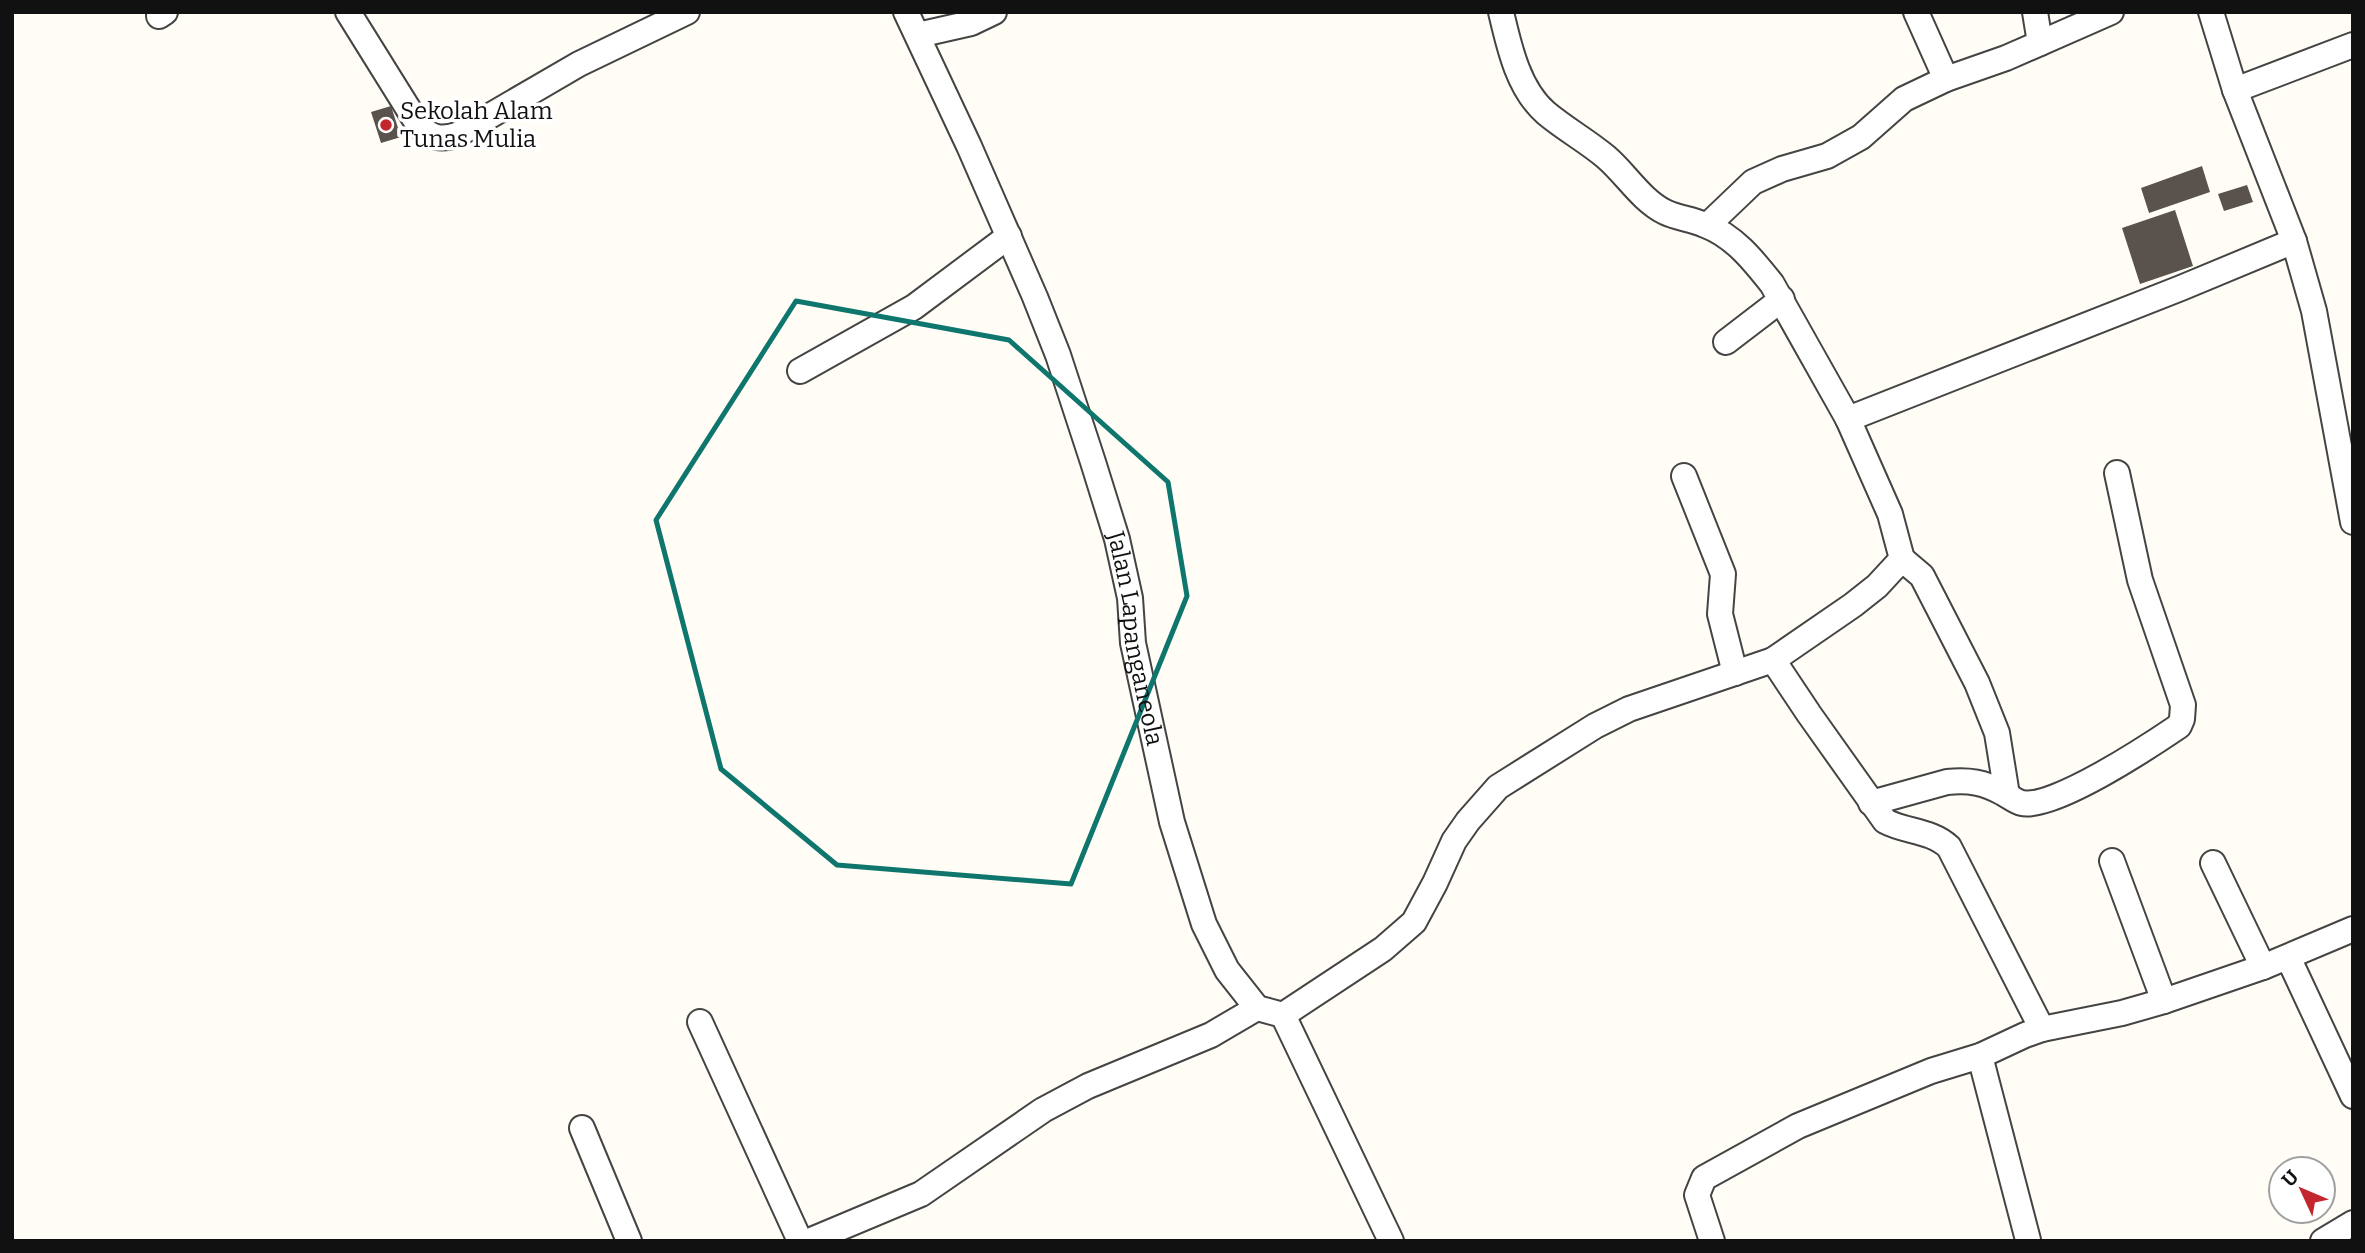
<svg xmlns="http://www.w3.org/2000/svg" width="2365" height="1253" viewBox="0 0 2365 1253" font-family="Bitter,serif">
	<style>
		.building { fill: #5a524d }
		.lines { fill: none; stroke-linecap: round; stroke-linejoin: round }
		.minor-casing { stroke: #444; stroke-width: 28 }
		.minor { stroke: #fff; stroke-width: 24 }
		.marked { fill: none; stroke: #0f766e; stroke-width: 5; stroke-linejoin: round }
		.poi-dot { fill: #c4262e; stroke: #fff; stroke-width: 2.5 }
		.labels { text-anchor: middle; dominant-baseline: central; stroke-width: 7; stroke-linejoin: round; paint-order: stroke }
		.poi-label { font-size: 24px; fill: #111; stroke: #fff; text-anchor: start }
		.street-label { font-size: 24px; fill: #111; stroke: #fff }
	</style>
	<rect width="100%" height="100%" fill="#fffdf5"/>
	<path class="building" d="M391,106L401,137L381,143L371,112Z
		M2202,166L2210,192L2149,213L2141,188Z
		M2247,185L2253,202L2224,211L2218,194Z
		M2175,210L2193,266L2140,284L2122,228Z"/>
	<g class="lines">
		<g class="minor-casing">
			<g id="minor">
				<path d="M348,12L419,126C432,138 440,140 457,135L579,64L687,12"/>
				<path id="s1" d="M906,12L969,146L1035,297L1058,355L1093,462L1117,539L1130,598L1133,643L1172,822L1204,924L1227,970L1257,1008L1283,1015L1391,1241"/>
				<path d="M1916,12L1946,79"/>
				<path d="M2035,12L2040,43"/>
				<path d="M2211,12L2235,90L2294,241L2314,311L2353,522"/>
				<path d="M159,16L165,12"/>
				<path d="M918,35L971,23L994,12"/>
				<path d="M2235,90L2353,45"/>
				<path d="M1708,225L1753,182L1782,169L1827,156L1861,137L1904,99L1946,79L2006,58L2111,12"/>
				<path d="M1726,342L1782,299"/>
				<path d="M800,371L914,307L1009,236"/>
				<path d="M1848,419L2181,288L2294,241"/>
				<path d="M1684,476L1723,574L1720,614L1735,673"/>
				<path d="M1902,559L1922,576L1977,683L1997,733L2007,795"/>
				<path d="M1773,660L1809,714L1885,821C1905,832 1931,830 1949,847L2042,1029"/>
				<path d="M1871,803L1947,782C1969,780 1984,782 2003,793C2009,796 2016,802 2022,803C2053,810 2151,745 2179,726L2182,719L2183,705L2140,580L2117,473"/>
				<path d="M2112,861L2164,1001"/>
				<path d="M2213,863L2263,967"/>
				<path d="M2288,957L2353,1096"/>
				<path d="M1283,1015L1383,949L1414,922L1435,883L1454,841L1468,821L1498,787L1595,726L1629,709L1773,660L1853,605L1877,586L1902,559L1890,514L1848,419L1772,284C1753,260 1734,236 1705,225C1692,219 1677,218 1665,212C1641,200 1626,174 1606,157C1587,141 1565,129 1546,113C1518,89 1509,46 1501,12"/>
				<path d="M700,1022L800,1241"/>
				<path d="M1980,1056L2028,1240"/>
				<path d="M582,1128L629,1241"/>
				<path d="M809,1241L921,1194L1043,1110L1088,1086L1211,1035L1257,1008"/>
				<path d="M1712,1241L1697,1195L1704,1178L1798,1126L1931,1071L1980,1056L2025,1035L2042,1029L2122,1013L2164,1001L2263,967L2353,929"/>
				<path d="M2323,1241L2353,1223"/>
			</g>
		</g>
		<use href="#minor" class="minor"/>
	</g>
	<path class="marked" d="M796,301L1009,340L1168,482L1187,596L1071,884L837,865L721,769L656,520Z"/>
	<circle class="poi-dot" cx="386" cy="125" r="7"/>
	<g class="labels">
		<g class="poi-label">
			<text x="400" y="111">Sekolah Alam<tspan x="400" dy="28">Tunas Mulia</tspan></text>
		</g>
		<g class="street-label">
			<text stroke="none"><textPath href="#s1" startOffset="670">Jalan Lapanganeola</textPath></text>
		</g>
	</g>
	<rect width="2365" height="1253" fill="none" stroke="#111111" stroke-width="28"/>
	<g transform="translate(2302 1190) rotate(314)"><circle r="33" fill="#ffffff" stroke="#a0a0a0" stroke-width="2"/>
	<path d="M0-5L12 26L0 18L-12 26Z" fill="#c4262e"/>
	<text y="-10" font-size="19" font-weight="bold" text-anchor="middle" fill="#111111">U</text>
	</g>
</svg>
